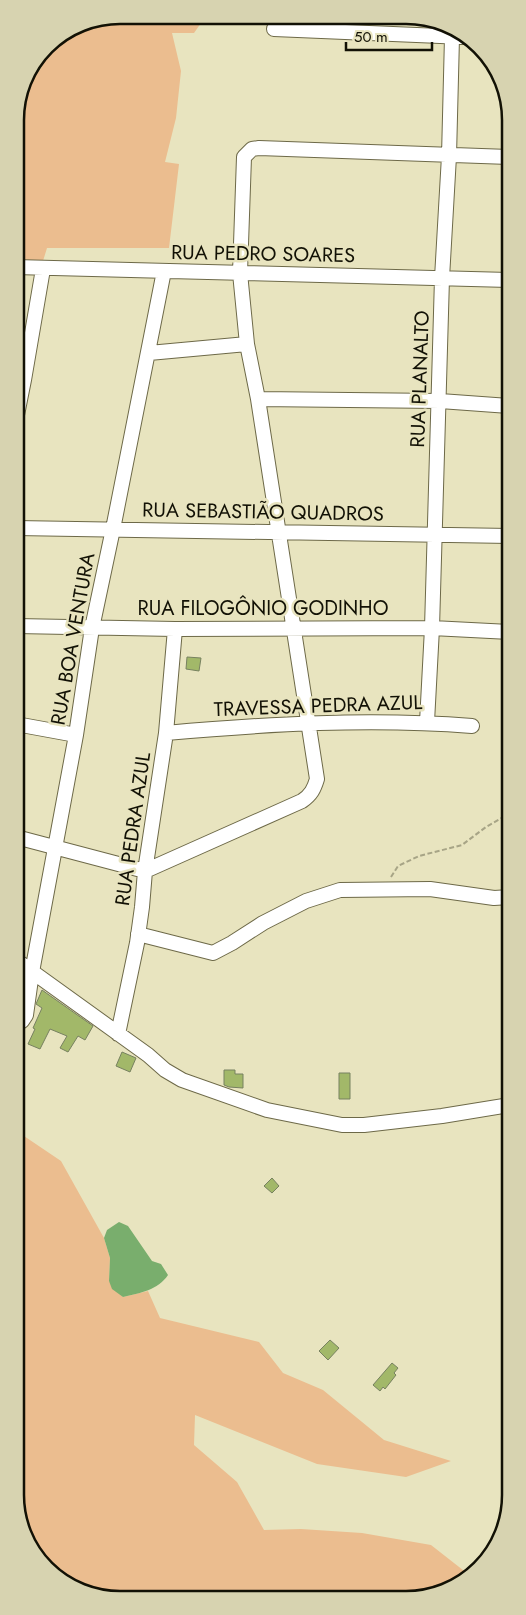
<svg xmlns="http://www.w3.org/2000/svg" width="526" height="1615" viewBox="0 0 526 1615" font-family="Jost,sans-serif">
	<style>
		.green { fill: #ebbd8f }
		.water { fill: #79ae6d }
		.building { fill: #a2b869; stroke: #778160 }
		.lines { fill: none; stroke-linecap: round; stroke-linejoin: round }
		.street-casing { stroke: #6d6948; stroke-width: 16 }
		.path { stroke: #a7a486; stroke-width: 2; stroke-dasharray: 5 2.5; stroke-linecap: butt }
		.street { stroke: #fff; stroke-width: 14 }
		.labels { text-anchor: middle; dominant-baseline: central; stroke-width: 5; stroke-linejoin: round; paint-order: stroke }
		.street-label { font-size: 20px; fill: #121105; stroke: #e8e4bf }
		.rim { fill: none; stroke: #121105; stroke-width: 2.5 }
	</style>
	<rect width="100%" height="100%" fill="#e8e4bf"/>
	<path class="green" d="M133,15L206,16L194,33H172L181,71L176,118L165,162L179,164L169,248H47L43,261L15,259V112L24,82C41,77 47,56 51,41L80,23L109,17L120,23Z
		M21,1134L61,1161L104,1238L110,1258L109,1281L123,1297L148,1291L160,1318L259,1342L283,1373L323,1390L384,1440L451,1461L406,1477L317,1464L195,1415L194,1445L237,1482L264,1530L301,1529L362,1533L431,1545L468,1574L427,1598H99L45,1569L17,1516L16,1135Z"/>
	<path class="water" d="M51,41C47,56 41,77 24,82L26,73Z
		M119,1222L128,1226L152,1261L161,1264L168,1275C158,1290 140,1293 123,1297L112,1289L109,1281L110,1258L104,1238L107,1230Z"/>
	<path class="building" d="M187,657L201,658L199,671L186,669Z
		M42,990L93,1026L85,1040L78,1036L68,1052L60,1048L67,1036L50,1029L40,1049L28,1044L35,1029L33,1028L42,1008L36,1004Z
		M122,1052L136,1058L130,1072L116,1066Z
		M224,1070H235V1074H243V1088L229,1087L224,1085Z
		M339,1073H350V1099H339Z
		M272,1178L279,1186L272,1193L264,1186Z
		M330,1340L339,1348L328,1360L319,1351Z
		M392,1363L398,1368L394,1373L396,1375L385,1389L383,1387L380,1391L373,1385Z"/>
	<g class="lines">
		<g class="street-casing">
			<path id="street" d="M274,29L464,37
				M15,267L509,280
				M149,353L247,344
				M258,399L440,401L509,406
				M16,420L24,380L43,269
				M16,528L510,536
				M16,626L175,629L432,628L510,632
				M427,722L432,628L442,278L449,156L452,37
				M16,724L76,735
				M166,733C267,724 370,718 472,726
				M16,837L145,871L302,801C311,795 314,789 317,779L258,399L247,344L240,273L244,157L252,149L259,148L509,157
				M138,934L213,953L232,943L263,923L306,901L340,890L430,889L494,898L510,897
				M16,960L148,1055L165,1070L182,1080L267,1110L342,1125H364L442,1116L510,1105
				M16,1024L22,1021L26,1015L32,972L76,735L92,628L113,529L164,271
				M118,1034L137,943L142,907L145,871L166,733L175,629"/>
		</g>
		<path class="path" d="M391,877L398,866L419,856L462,845L486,827L510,813"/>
		<use href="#street" class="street"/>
	</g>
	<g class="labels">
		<g class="street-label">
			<text transform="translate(263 254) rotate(1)">RUA PEDRO SOARES</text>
			<text transform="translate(420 379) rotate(-88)">RUA PLANALTO</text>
			<text transform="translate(263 512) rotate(1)">RUA SEBASTIÃO QUADROS</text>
			<text x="263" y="608">RUA FILOGÔNIO GODINHO</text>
			<text transform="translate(73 639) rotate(-80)">RUA BOA VENTURA</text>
			<text transform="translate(318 706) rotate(-2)">TRAVESSA PEDRA AZUL</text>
			<text transform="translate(133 829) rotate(-82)">RUA PEDRA AZUL</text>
		</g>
	</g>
	<path d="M0 0H526V1615H0ZM120 24H406A96 96 0 0 1 502 120V1495A96 96 0 0 1 406 1591H120A96 96 0 0 1 24 1495V120A96 96 0 0 1 120 24Z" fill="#d7d3b0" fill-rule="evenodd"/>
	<path class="rim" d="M120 24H406A96 96 0 0 1 502 120V1495A96 96 0 0 1 406 1591H120A96 96 0 0 1 24 1495V120A96 96 0 0 1 120 24Z"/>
	<path d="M346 42v8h86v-8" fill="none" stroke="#121105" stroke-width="2.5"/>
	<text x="354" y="42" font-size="15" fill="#121105" stroke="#e8e4bf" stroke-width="4" paint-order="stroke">50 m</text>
</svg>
